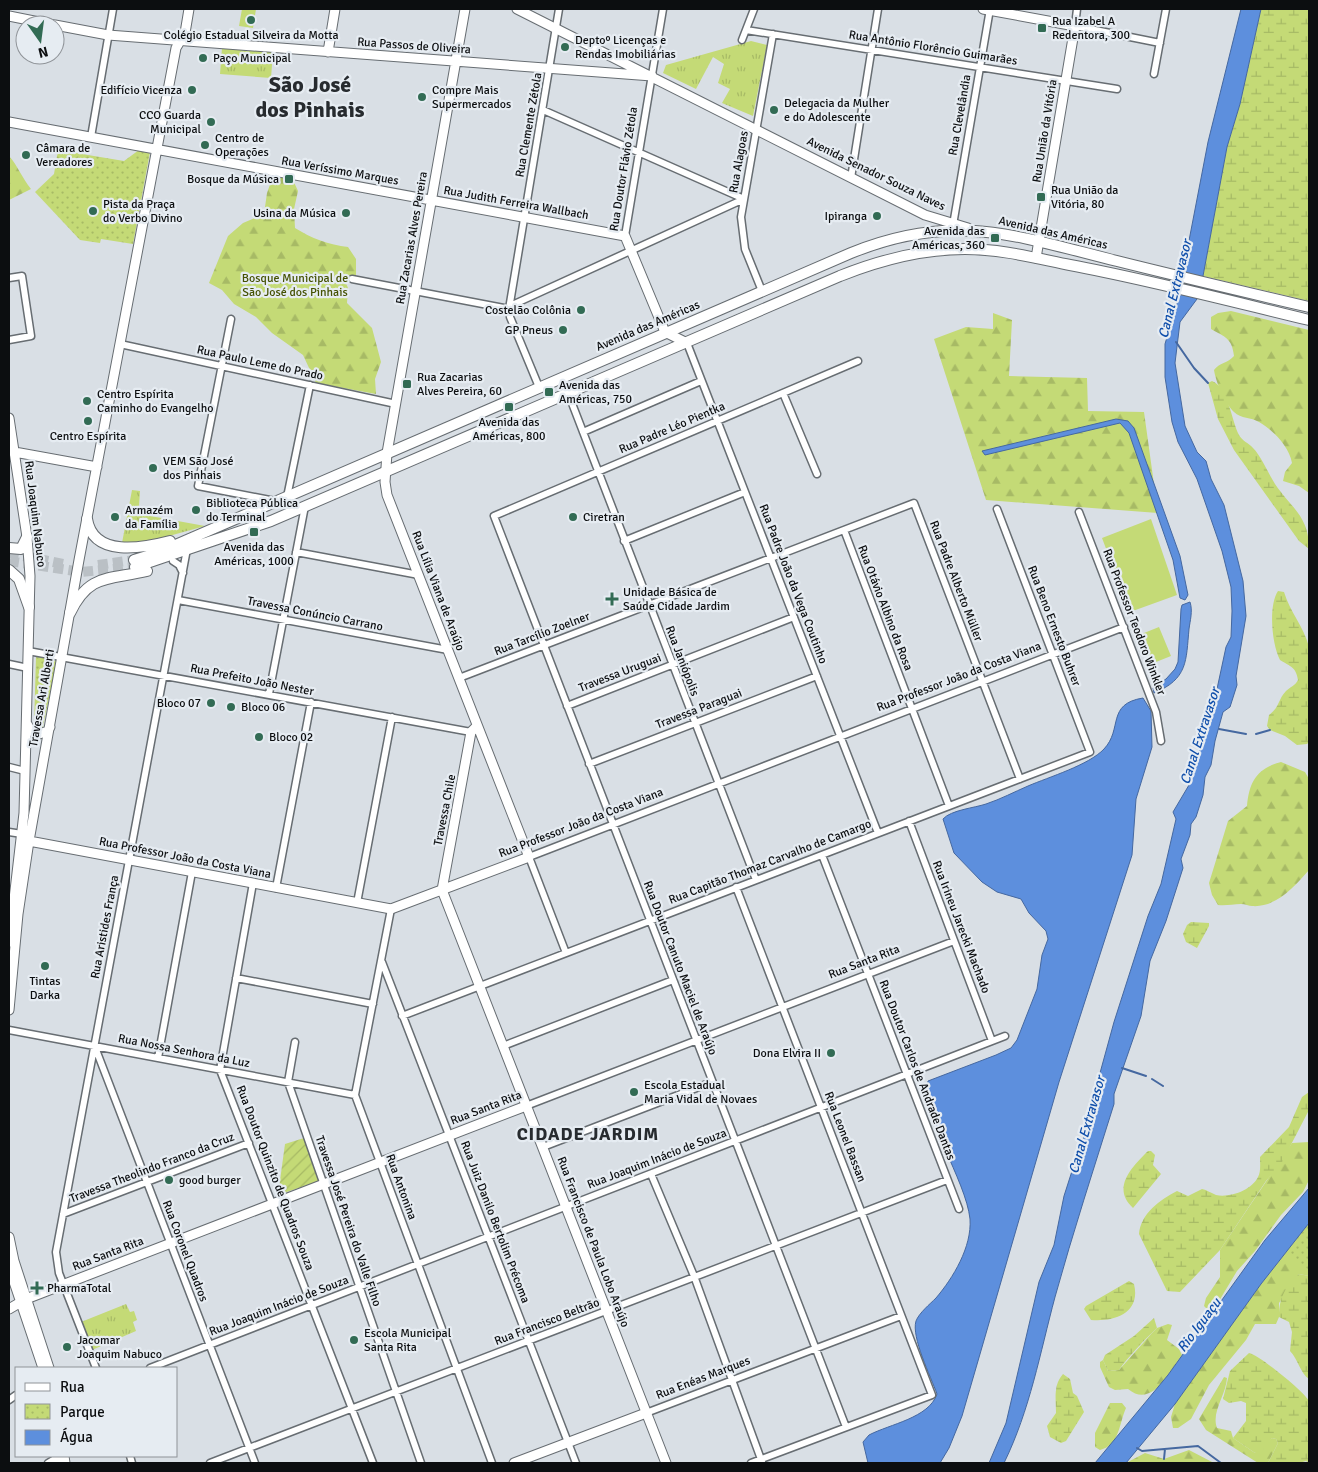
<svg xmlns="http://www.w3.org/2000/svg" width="1318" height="1472" viewBox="0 0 1318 1472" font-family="Signika,sans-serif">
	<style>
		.grass { fill: url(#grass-tufts) }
		.forest { fill: url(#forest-firs) }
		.wetland { fill: url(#wetland-marsh) }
		.park { fill: url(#park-dots) }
		.garden { fill: url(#garden-furrows) }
		.pitch { fill: #c4da76 }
		.water { fill: #5d8fdd; stroke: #4568a0 }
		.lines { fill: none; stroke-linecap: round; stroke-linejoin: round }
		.stream { stroke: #4568a0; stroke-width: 2 }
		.primary-tunnel { stroke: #bac0c5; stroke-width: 10; stroke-dasharray: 10 5; stroke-linecap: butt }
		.street-casing { stroke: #676d72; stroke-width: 9 }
		.secondary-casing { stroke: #676d72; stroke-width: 11 }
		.primary-casing { stroke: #676d72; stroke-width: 12 }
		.street { stroke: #fff; stroke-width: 6 }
		.secondary { stroke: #fff; stroke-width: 9 }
		.primary { stroke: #fff; stroke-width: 10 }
		.poi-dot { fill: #326b54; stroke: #e6ecf2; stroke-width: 2 }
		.labels { text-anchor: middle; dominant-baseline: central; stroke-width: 4.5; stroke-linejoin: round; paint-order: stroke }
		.poi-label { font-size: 12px; fill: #0c0e10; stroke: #e6ecf2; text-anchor: start }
		.street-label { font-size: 12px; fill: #0c0e10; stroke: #e6ecf2 }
		.park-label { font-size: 12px; fill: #455203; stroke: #e6ecf2 }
		.water-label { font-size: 14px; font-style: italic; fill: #104fab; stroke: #e6ecf2 }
		.district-label { font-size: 18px; font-weight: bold; letter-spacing: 1px; fill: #272b2f; stroke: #e6ecf2 }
		.town-label { font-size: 22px; font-weight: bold; fill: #272b2f; stroke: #e6ecf2 }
	</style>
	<defs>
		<pattern id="grass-tufts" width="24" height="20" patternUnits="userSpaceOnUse" patternTransform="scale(1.25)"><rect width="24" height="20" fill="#c4da76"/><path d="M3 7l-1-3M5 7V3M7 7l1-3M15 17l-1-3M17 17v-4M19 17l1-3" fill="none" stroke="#a7ba65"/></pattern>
		<pattern id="forest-firs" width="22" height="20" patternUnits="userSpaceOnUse" patternTransform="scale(1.25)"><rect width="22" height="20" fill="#c4da76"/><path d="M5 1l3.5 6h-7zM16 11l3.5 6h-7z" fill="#a7ba65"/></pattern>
		<pattern id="wetland-marsh" width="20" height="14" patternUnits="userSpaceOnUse" patternTransform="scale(1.25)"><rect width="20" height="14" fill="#c4da76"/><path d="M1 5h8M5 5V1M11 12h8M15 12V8" fill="none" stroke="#a7ba65"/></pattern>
		<pattern id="park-dots" width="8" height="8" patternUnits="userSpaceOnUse" patternTransform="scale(1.25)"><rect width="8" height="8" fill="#c4da76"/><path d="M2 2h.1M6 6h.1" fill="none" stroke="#a7ba65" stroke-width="1.8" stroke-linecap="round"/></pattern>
		<pattern id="garden-furrows" width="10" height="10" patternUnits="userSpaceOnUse" patternTransform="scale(1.25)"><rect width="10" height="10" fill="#c4da76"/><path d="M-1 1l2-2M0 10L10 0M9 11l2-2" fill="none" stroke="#a7ba65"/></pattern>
	</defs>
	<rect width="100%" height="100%" fill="#d9dfe5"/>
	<path class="grass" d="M751,41L767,45L753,116L722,103L730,89L718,83L724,64L713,57L696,89L663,73L666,65Z
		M222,48L273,52L271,78L220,74Z
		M132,490L140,491L139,506L145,515L205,526L151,541L122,543Z
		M126,1304L130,1312L134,1311L137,1320L133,1322L136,1331L92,1350L81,1322Z"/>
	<path class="forest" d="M9,156C18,166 22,178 31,189L9,200Z
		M273,176L293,180L298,191L294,209L295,228C311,238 329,245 348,247L356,259V276L349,275L345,281L348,288L347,303L372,328L381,362L375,379L376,394L316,383L303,355L272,333L256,317L234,304L222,290L209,283L228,236L243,223L264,214L267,193Z
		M1231,311L1309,330V493L1299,486L1283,481L1285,472L1292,463C1289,446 1273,430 1259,422C1251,417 1241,419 1234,412C1225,403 1216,383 1214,370C1219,363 1228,363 1234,356C1232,338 1225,337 1211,329V317L1218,313Z
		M993,313L1012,320L1009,376L1087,378L1088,411L1144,412L1158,513L986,500L934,339L966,327L993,329Z
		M1281,762L1305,772L1309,779V870C1295,886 1276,908 1252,906C1249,906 1245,904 1241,904C1233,904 1226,906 1218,905L1212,895L1209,883L1217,857L1228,821L1247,806C1249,782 1257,768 1281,762Z
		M1309,1142V1180L1303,1192L1281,1215L1255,1251L1237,1271L1216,1306L1208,1310L1204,1306L1206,1298L1220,1277V1250L1292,1143Z
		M1309,1223V1276L1299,1274L1279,1303V1317L1276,1324H1255L1246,1340L1209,1385L1191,1419L1178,1428H1173L1171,1417L1175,1404L1261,1284Z
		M1168,1324L1172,1325L1167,1340L1179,1349L1182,1355C1169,1372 1152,1409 1128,1389L1115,1390L1109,1387L1100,1367V1362L1103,1360L1108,1371L1119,1370L1152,1333L1157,1328Z
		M1224,1377L1227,1378C1226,1395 1211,1412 1217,1428L1231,1431L1233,1438L1255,1453L1272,1438L1276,1439L1278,1443L1268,1463H1258L1206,1430L1199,1419Z
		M1110,1403H1122L1126,1408C1119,1423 1120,1445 1100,1450L1095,1447V1433Z
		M1189,1450L1214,1463H1126L1145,1453L1164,1459Z"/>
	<path class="wetland" d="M1261,9H1309V301L1203,276L1227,147L1240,104Z
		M1212,381C1228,387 1232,422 1239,435C1242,441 1249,443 1253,448C1261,456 1268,473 1275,484C1292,509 1309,516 1309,549L1299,541L1234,450L1218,419L1208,383Z
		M1278,591L1284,592C1290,612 1304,627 1309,647V742L1307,744L1297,745L1285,736L1270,730L1267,726L1269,715C1280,707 1278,699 1286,691C1290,687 1295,686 1298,680C1296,667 1291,667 1280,660C1272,645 1268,606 1278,591Z
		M1191,922L1209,923V926L1197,948L1186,942L1183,934L1187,925Z
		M1309,1092V1110L1282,1162L1266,1181L1220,1250L1180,1292L1167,1291L1139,1234C1141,1213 1160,1200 1177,1191L1188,1196L1202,1189C1207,1190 1211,1193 1216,1195C1230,1198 1252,1190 1258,1177C1261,1172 1260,1163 1260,1157L1289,1127L1302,1097Z
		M1148,1151H1151L1155,1155L1153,1165L1161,1174L1133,1208C1111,1188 1132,1167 1148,1151Z
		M1299,1274L1309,1276V1379C1300,1373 1298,1359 1290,1351L1292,1332L1289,1322L1279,1317C1279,1297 1285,1288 1299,1274Z
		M1129,1281L1134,1284C1141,1313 1115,1322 1091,1320L1084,1309L1086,1306Z
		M1154,1318L1157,1328C1146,1338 1128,1357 1119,1370L1108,1371L1103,1360L1105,1355L1134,1336Z
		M1249,1353C1259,1355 1304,1391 1309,1401C1312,1410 1309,1451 1309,1463L1306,1461L1299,1463H1268L1278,1443L1276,1439L1272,1438L1262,1451L1255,1453L1233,1438L1246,1421V1403L1241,1401L1229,1403L1223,1399L1230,1371Z
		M1063,1374L1070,1379L1073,1393L1077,1396L1084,1412L1066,1441L1061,1443L1050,1437L1047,1426L1056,1413C1056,1400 1053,1385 1063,1374Z"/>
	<path class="park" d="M58,150L124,161L139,150L150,152L133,244L101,239L100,243L80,240L35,192L54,174Z
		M36,657L55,659L57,661L42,731L34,728V726Z
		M1309,1223V1270L1286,1254Z"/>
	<path class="garden" d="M304,1138L319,1181L278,1195L285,1144Z"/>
	<path class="pitch" d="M242,9H256L253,28L239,26Z
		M81,200L109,205L106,222L78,217Z
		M1151,519L1177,595L1130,612L1102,538Z
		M1159,627L1171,656L1151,664L1139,635Z"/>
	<path class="water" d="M1241,9H1261L1240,104L1227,147L1203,276L1197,299L1180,322L1175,363L1185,426L1197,452L1206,461L1211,479L1224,505L1243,581L1246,616L1236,676L1237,685L1230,707L1223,712L1215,741L1211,765L1205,777L1203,795L1196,817L1191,824L1190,835L1181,859L1183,868L1166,921L1150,961L1141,1016L1114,1094V1104C1094,1168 1073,1232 1055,1297C1040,1353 1030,1410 1004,1463H989L1006,1423L1039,1282L1054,1245L1064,1196L1081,1143L1089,1126L1092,1101L1098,1089L1100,1073L1114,1022L1148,916L1161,884L1176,819L1173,812L1189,785L1214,703L1226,647L1231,637L1232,611L1231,587L1222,551L1197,479L1178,442L1172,422L1165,377V344L1177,303L1208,142Z
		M1116,419L1128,421L1134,428L1180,556L1188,595L1185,600L1180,598L1173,560L1129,433L1120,423L985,455L982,451Z
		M1190,602C1193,611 1190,621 1189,629C1186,661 1188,679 1154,693L1153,688L1166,679L1175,669L1178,662L1181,609L1182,605Z
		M1143,698L1151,711L1152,747L1136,799L1132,855L1059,1082L962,1416L949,1448L940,1463H868L863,1442L869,1435C890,1424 929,1418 937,1394C931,1377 911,1337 916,1321C919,1313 930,1304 936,1298C953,1278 972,1247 970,1219C966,1180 921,1116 928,1081L996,1055L1011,1048L1017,1040L1037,989L1042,955L1048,939L1046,931L1029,913L1021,899L997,892L982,882L954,853L943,819C951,810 974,808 986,804C1001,799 1014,792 1028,786C1049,777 1089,765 1104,749C1123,729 1106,704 1143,698Z
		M1309,1188V1223L1261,1284L1175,1404L1126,1463H1095L1168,1375L1265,1240Z"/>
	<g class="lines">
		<path class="stream" d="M1176,342L1194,368L1208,383
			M1219,729L1246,734
			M1256,734L1270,730
			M1122,1068L1146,1076
			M1152,1079L1163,1086
			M1137,1448L1142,1451L1198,1446L1221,1463
			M1164,1459L1165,1449"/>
		<path class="primary-tunnel" d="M9,553L63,564
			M9,561L81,572L135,567
			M98,565L134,560"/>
		<g class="street-casing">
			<path id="street" d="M1077,9L1075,26L1160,43
				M746,30L1117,89
				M742,40L754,9
				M1154,74L1166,9
				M543,110L744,199
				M91,137L113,9
				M851,178L878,9
				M953,225L990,9
				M625,236L663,9
				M9,278L22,276L31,336L9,340
				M352,279L509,309
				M762,291L745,249L741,217L773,34
				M510,306L744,199
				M231,319L198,486L275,501
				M687,343L878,833
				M120,344L396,404
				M539,387L510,317L509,309L559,9
				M568,393L756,880
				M783,393L817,474
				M583,432L701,381
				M287,497L310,385
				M1079,512L1156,712L1161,741
				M844,530L949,806
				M624,541L745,492
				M296,552L419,575
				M173,561L179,565L183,573
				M178,600L448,650
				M28,651L471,732
				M9,664L28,668
				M459,678L914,503L1020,779
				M269,694L305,506
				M567,706L794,617
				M589,764L817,676
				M9,767L25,771
				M909,821L992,1041
				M9,832L22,834
				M822,855L959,1209
				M253,883L220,1070L373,1463
				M736,887L932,1395L751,1463
				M276,888L311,702
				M357,903L392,717
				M391,909L355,1095L492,1463
				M566,953L529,857L1124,627
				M382,962L576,1463
				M236,978L373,1004
				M402,1016L1090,752L997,509
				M9,1030L355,1095
				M295,1042L288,1082L421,1463
				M503,1046L673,980
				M95,1047L255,1463
				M158,1058L192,872
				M526,1106L954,941
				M543,1147L712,1082
				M651,1174L694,1276L762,1462
				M63,1214L249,1143
				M96,1368L59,1273L56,1252L187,549
				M150,1368L1005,1036
				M9,1400L16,1395
				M646,1413L901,1316
				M846,1427L494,516L858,361
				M130,1456L132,1463
				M48,1463L58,1457
				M210,1463L947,1180"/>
		</g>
		<g class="secondary-casing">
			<path id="secondary" d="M517,9L925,215L968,228
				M983,9L1075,26L1036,258
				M9,16L54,25
				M55,25L108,35L652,76
				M328,52L335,9
				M9,122L625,236L665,332L687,343
				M9,418L27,537L30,576L24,813L9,942
				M9,451L97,467
				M27,724L31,731L39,734L48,731L50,727
				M29,841L391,909L529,857L387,495L385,482L387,453L465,9
				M442,890L666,1463
				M442,890L471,732L475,728
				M9,1010L18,914L29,841L79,560L176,48L185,33L189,9
				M9,1237L14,1261L49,1368
				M9,1267L43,1368
				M9,1309L26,1299L526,1106
				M58,1456L59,1463
				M64,1456L65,1463
				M514,1463L646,1413"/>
		</g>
		<g class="primary-casing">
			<path id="primary" d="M87,519C93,558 143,548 170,541
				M9,548L21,549L27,537
				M134,560L157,553L254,511L851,253C954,211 1016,236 1117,261C1181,277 1245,292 1309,307
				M135,567L271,521L840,276C880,260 921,249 965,249C1001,249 1035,258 1070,265C1150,280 1230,301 1309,320
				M9,570L19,579L29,607
				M70,613C89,573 109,580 147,571"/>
		</g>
		<use href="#street" class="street"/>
		<use href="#secondary" class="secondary"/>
		<use href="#primary" class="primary"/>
	</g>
	<g class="poi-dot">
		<circle cx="251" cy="20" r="5"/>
		<rect x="1037" y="23" width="10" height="10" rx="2.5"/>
		<circle cx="565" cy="47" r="5"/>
		<circle cx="203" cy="58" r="5"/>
		<circle cx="192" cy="90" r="5"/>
		<circle cx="422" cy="97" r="5"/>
		<circle cx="774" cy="110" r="5"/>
		<circle cx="211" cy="122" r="5"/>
		<circle cx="205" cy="145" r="5"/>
		<circle cx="26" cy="155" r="5"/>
		<rect x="284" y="174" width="10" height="10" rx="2.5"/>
		<rect x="1036" y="192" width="10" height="10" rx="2.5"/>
		<circle cx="93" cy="211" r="5"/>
		<circle cx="346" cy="213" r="5"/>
		<circle cx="877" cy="216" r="5"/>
		<rect x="990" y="233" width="10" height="10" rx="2.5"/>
		<circle cx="581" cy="310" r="5"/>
		<circle cx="563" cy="330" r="5"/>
		<rect x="402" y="379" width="10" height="10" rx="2.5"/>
		<rect x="544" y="387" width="10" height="10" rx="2.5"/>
		<circle cx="87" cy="401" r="5"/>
		<rect x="504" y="402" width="10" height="10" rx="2.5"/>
		<circle cx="88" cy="421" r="5"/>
		<circle cx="153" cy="468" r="5"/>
		<circle cx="196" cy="510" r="5"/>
		<circle cx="115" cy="517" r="5"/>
		<circle cx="573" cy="517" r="5"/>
		<rect x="249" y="527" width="10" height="10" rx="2.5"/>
		<path d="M609.5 591.5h5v5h5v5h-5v5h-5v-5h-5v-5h5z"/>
		<circle cx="211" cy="703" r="5"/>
		<circle cx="231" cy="707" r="5"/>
		<circle cx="259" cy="737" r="5"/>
		<circle cx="45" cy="966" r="5"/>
		<circle cx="831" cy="1053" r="5"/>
		<circle cx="634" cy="1092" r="5"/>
		<circle cx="169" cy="1180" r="5"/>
		<path d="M34.5 1280.5h5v5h5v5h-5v5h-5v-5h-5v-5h5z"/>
		<circle cx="354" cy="1340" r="5"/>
		<circle cx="67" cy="1347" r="5"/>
	</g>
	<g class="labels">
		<g class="poi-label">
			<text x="1052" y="21">Rua Izabel A<tspan x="1052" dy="14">Redentora, 300</tspan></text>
			<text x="251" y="35" text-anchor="middle">Colégio Estadual Silveira da Motta</text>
			<text x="575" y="40">Deptoº Licenças e<tspan x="575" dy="14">Rendas Imobiliárias</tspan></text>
			<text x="213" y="58">Paço Municipal</text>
			<text x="182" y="90" text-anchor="end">Edifício Vicenza</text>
			<text x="432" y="90">Compre Mais<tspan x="432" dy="14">Supermercados</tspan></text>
			<text x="784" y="103">Delegacia da Mulher<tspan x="784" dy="14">e do Adolescente</tspan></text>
			<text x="201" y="115" text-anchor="end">CCO Guarda<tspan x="201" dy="14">Municipal</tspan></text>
			<text x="215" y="138">Centro de<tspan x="215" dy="14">Operações</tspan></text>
			<text x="36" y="148">Câmara de<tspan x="36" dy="14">Vereadores</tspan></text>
			<text x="279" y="179" text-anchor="end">Bosque da Música</text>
			<text x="1051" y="190">Rua União da<tspan x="1051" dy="14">Vitória, 80</tspan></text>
			<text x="103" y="204">Pista da Praça<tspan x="103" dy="14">do Verbo Divino</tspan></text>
			<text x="336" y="213" text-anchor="end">Usina da Música</text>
			<text x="867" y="216" text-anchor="end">Ipiranga</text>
			<text x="985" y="231" text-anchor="end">Avenida das<tspan x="985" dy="14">Américas, 360</tspan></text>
			<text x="571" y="310" text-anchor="end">Costelão Colônia</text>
			<text x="553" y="330" text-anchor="end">GP Pneus</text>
			<text x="417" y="377">Rua Zacarias<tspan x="417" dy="14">Alves Pereira, 60</tspan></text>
			<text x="559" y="385">Avenida das<tspan x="559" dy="14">Américas, 750</tspan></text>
			<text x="97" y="394">Centro Espírita<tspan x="97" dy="14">Caminho do Evangelho</tspan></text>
			<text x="509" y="422" text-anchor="middle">Avenida das<tspan x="509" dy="14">Américas, 800</tspan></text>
			<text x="88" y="436" text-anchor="middle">Centro Espírita</text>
			<text x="163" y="461">VEM São José<tspan x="163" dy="14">dos Pinhais</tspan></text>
			<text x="206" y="503">Biblioteca Pública<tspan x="206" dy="14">do Terminal</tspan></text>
			<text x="125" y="510">Armazém<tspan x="125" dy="14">da Família</tspan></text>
			<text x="583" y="517">Ciretran</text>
			<text x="254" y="547" text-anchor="middle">Avenida das<tspan x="254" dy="14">Américas, 1000</tspan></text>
			<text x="623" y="592">Unidade Básica de<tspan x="623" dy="14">Saúde Cidade Jardim</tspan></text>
			<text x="201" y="703" text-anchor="end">Bloco 07</text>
			<text x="241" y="707">Bloco 06</text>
			<text x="269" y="737">Bloco 02</text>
			<text x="45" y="981" text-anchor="middle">Tintas<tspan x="45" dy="14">Darka</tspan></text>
			<text x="821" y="1053" text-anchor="end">Dona Elvira II</text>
			<text x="644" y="1085">Escola Estadual<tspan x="644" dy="14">Maria Vidal de Novaes</tspan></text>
			<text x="179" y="1180">good burger</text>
			<text x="47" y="1288">PharmaTotal</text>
			<text x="364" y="1333">Escola Municipal<tspan x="364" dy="14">Santa Rita</tspan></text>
			<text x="77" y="1340">Jacomar<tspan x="77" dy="14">Joaquim Nabuco</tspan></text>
		</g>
		<g class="street-label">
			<text transform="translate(414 46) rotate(4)">Rua Passos de Oliveira</text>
			<text transform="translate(933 48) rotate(9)">Rua Antônio Florêncio Guimarães</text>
			<text transform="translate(960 115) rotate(-80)">Rua Clevelândia</text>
			<text transform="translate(529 125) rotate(-80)">Rua Clemente Zétola</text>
			<text transform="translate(1045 131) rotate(-81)">Rua União da Vitória</text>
			<text transform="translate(739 162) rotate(-80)">Rua Alagoas</text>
			<text transform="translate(624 169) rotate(-81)">Rua Doutor Flávio Zétola</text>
			<text transform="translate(340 171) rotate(10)">Rua Veríssimo Marques</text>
			<text transform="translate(876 174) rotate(26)">Avenida Senador Souza Naves</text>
			<text transform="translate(516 203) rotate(10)">Rua Judith Ferreira Wallbach</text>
			<text transform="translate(1053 233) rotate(13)">Avenida das Américas</text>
			<text transform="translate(412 238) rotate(-80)">Rua Zacarias Alves Pereira</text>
			<text transform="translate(648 326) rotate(-23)">Avenida das Américas</text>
			<text transform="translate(260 363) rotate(12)">Rua Paulo Leme do Prado</text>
			<text transform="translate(672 428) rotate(-23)">Rua Padre Léo Pientka</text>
			<text transform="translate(35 514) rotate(83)">Rua Joaquim Nabuco</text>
			<text transform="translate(956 581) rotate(69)">Rua Padre Alberto Müller</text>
			<text transform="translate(793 584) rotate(69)">Rua Padre João da Vega Coutinho</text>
			<text transform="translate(438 591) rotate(69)">Rua Lília Viana de Araújo</text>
			<text transform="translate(885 608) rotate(69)">Rua Otávio Albino da Rosa</text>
			<text transform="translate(315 614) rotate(11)">Travessa Conúncio Carrano</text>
			<text transform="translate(1134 622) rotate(69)">Rua Professor Teodoro Winkler</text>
			<text transform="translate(1054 626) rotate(69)">Rua Beno Ernesto Buhrer</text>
			<text transform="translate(542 634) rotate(-21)">Rua Tarcílio Zoelner</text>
			<text transform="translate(682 661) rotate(69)">Rua Janiópolis</text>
			<text transform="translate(620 673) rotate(-21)">Travessa Uruguai</text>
			<text transform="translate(959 677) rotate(-21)">Rua Professor João da Costa Viana</text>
			<text transform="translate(252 680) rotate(11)">Rua Prefeito João Nester</text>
			<text transform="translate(42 698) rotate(-80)">Travessa Ari Alberti</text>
			<text transform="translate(699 709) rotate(-21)">Travessa Paraguai</text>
			<text transform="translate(445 810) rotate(-79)">Travessa Chile</text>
			<text transform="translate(581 823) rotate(-21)">Rua Professor João da Costa Viana</text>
			<text transform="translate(185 858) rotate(11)">Rua Professor João da Costa Viana</text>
			<text transform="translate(770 862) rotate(-21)">Rua Capitão Thomaz Carvalho de Camargo</text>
			<text transform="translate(105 927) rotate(-79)">Rua Aristides França</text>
			<text transform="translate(961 927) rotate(69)">Rua Irineu Jarecki Machado</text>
			<text transform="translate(864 962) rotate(-21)">Rua Santa Rita</text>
			<text transform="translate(680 968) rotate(69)">Rua Doutor Canuto Maciel de Araújo</text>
			<text transform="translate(184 1051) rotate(11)">Rua Nossa Senhora da Luz</text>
			<text transform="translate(917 1070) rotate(69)">Rua Doutor Carlos de Andrade Dantas</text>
			<text transform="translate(486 1108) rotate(-21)">Rua Santa Rita</text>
			<text transform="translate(845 1137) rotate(69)">Rua Leonel Bassan</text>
			<text transform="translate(657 1159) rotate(-21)">Rua Joaquim Inácio de Souza</text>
			<text transform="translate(152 1168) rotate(-21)">Travessa Theolindo Franco da Cruz</text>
			<text transform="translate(275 1178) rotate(69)">Rua Doutor Quinzito de Quadros Souza</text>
			<text transform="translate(401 1187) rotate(70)">Rua Antonina</text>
			<text transform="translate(348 1221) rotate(71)">Travessa José Pereira do Valle Filho</text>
			<text transform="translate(495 1222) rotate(69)">Rua Juiz Danilo Bertolim Précoma</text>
			<text transform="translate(593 1242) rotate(69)">Rua Francisco de Paula Lobo Araújo</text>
			<text transform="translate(185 1251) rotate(69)">Rua Coronel Quadros</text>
			<text transform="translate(108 1254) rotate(-21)">Rua Santa Rita</text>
			<text transform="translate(279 1306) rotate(-21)">Rua Joaquim Inácio de Souza</text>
			<text transform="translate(547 1322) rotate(-21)">Rua Francisco Beltrão</text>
			<text transform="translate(703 1378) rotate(-21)">Rua Enéas Marques</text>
		</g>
		<g class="park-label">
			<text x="295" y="278">Bosque Municipal de<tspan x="295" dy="14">São José dos Pinhais</tspan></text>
		</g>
		<g class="water-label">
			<text transform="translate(1175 289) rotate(-76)">Canal Extravasor</text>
			<text transform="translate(1200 736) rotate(-72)">Canal Extravasor</text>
			<text transform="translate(1087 1125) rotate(-74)">Canal Extravasor</text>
			<text transform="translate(1199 1325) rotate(-53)">Rio Iguaçu</text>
		</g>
		<g class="district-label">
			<text x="588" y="1134">CIDADE JARDIM</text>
		</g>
		<g class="town-label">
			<text x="310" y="84">São José<tspan x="310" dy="25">dos Pinhais</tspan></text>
		</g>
	</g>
	<rect width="1318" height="1472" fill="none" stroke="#0c0e10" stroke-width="20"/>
	<rect x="15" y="1367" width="162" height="90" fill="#e6ecf2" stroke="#8f9398"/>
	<rect x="25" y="1383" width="25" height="8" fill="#ffffff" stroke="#8f9398"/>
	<text x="60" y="1392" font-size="15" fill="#0c0e10">Rua</text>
	<rect x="25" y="1404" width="25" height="15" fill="url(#park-dots)" stroke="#8f9398"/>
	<text x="60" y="1417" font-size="15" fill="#0c0e10">Parque</text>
	<rect x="25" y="1430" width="25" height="15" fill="#5d8fdd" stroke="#8f9398"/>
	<text x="60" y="1442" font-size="15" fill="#0c0e10">Água</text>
	<g transform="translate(40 40) rotate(166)"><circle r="24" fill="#e6ecf2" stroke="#8f9398"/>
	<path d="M0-4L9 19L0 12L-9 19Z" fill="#326b54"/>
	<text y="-8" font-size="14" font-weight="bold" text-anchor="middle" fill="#0c0e10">N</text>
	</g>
</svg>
